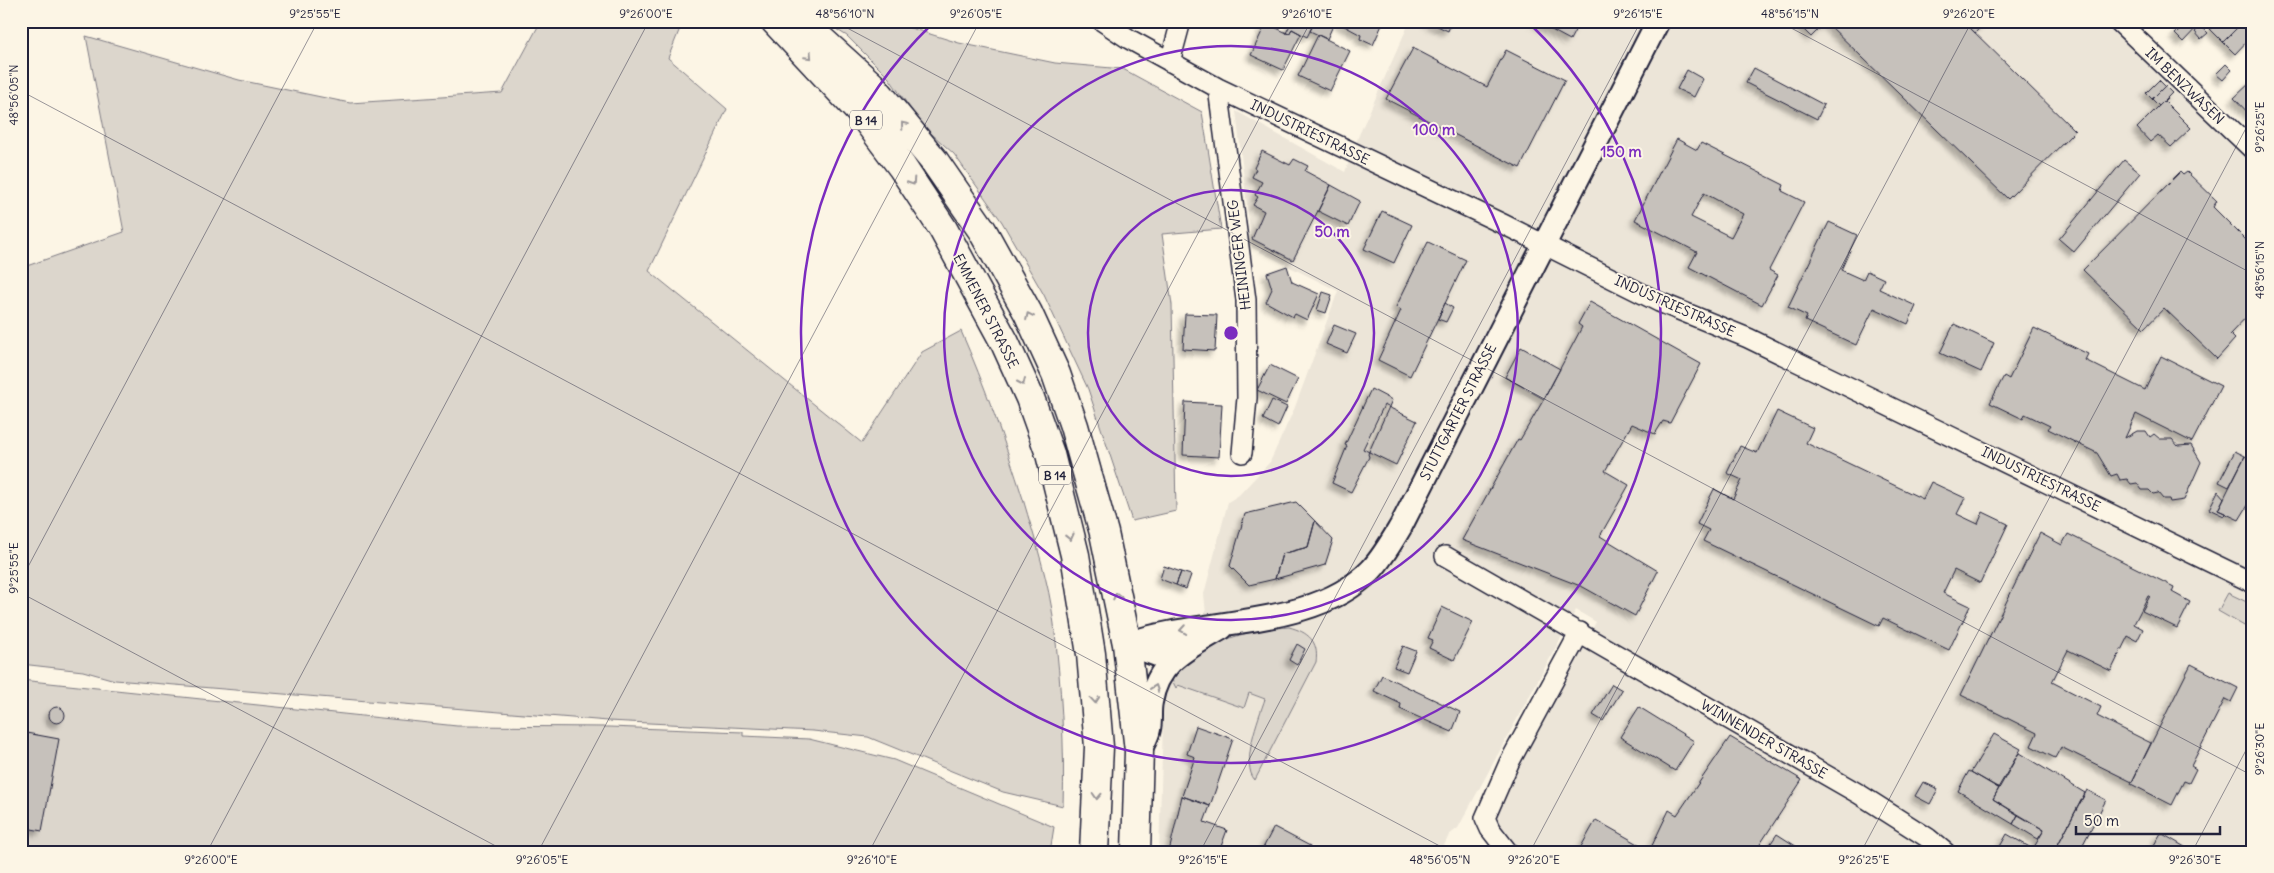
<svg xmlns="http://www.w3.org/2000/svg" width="2274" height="873" viewBox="0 0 2274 873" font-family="Delius,sans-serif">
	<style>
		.built { fill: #ece5d8; fill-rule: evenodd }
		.green { fill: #dcd6cc; stroke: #7f7c84 }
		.building { fill: #c6c1bb; stroke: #22223b; fill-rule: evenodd; filter: url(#shadow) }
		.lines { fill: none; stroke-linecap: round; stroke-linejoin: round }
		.minor-casing { stroke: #22223b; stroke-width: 22 }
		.tertiary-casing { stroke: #22223b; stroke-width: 26 }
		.primary-casing { stroke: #22223b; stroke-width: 31 }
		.minor { stroke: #fcf5e5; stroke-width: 19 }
		.tertiary { stroke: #fcf5e5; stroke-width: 22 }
		.primary { stroke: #fcf5e5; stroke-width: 28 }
		.oneway { stroke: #9a9698 }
		.ticks { fill: none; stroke: #22223b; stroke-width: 1; stroke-opacity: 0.45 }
		.ring { fill: none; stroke: #7b2cbf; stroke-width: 2.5 }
		.labels { text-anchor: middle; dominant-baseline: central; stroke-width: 4; stroke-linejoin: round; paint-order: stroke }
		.shield { fill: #fcf5e5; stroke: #63616e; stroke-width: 1 }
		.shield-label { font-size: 12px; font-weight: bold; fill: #22223b }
		.street-label { font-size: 14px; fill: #22223b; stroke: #fcf5e5 }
		.centre { fill: #7b2cbf; stroke: #fcf5e5; stroke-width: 2.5 }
		.ring-label { font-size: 15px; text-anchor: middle; font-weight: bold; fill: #7b2cbf; stroke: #fcf5e5; stroke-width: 4; stroke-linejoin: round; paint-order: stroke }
		.neatline { fill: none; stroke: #22223b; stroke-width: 2 }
		.ticks-label { font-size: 12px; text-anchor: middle; fill: #22223b }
	</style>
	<defs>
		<filter id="shadow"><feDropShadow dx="-4.5" dy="4.5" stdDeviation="2.5" flood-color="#0004"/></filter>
	</defs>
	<rect width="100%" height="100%" fill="#fcf5e5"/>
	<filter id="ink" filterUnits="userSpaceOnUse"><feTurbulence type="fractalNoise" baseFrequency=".02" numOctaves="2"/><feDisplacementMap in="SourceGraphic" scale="10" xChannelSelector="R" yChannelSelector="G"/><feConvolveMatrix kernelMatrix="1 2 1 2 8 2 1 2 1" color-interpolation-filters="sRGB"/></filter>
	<g filter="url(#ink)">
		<path class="built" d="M1410,21H2110L2253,160V852H1521L1502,836L1496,816L1503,796L1596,622L1576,610L1458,828L1449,835L1441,852H1159L1164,691L1179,668L1209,644L1204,594L1228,502L1239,495L1270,462L1295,407L1338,291L1252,248L1236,111L1345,172L1359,135ZM1289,627L1250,769L1252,739L1266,700L1249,693L1244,708L1178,685L1225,640L1247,633Z"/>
		<path class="green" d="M541,21H683L668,58L727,109L649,271L862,443L922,352L961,331C985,386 1005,442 1023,499C1035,540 1049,582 1054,624C1061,685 1065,746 1063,806L1003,792L868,737L813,731L608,721L115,680L83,671L21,664V268L124,232L86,36L239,80L350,103L502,93Z
			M823,21H888L959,43L1055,63L1123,69L1202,112L1221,229L1162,234L1172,305L1176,511L1132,521L1088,389L1044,295L1002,222L954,154L922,125L889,78L847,36Z
			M2228,593L2253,605V631L2218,611Z
			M1289,627C1308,632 1319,641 1316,662L1255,780C1240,765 1259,717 1265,699L1249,693L1244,708L1178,685L1176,688L1172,680C1199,642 1245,630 1289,627Z
			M21,680L457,726L609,727L743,732V736L809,739L894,760L1054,827L1050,852H21Z"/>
		<path class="building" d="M1292,21H1315L1307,37L1292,29L1289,34L1286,33Z
			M1315,21H1335L1327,39L1310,31Z
			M1335,21H1375L1382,25L1373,45L1360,39L1361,35Z
			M1427,21H1452L1448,31Z
			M1535,21H1580L1570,40Z
			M1795,21H1963L2075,131L2008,199L1826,22L1811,37Z
			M1963,21H1986L1975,33Z
			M2188,21H2195L2199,25L2183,42L2175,34Z
			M2217,21H2244L2223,42L2210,29Z
			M1266,23L1289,34L1292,29L1301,34L1283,70L1251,55Z
			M2240,25L2252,36L2235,54L2223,42Z
			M2201,26L2208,33L2201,39L2195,32Z
			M1318,35L1350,51L1330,91L1298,76Z
			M1413,48L1487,87L1506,50L1565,80L1520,168L1386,99Z
			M2226,64L2232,70L2223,80L2216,74Z
			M1754,68L1824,105L1817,119L1746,83Z
			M1687,70L1703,79L1694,97L1677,89Z
			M2159,80L2165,86L2152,99L2146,93Z
			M2253,80V118L2234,98Z
			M2165,86L2172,93L2159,106L2152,99Z
			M2164,101L2191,128L2171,147L2158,135L2150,142L2137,128Z
			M1677,139L1697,150L1701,143L1784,185L1782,191L1804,202L1769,270L1778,275L1762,305L1689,267L1697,252L1635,220ZM1704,193L1743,214L1731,237L1691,217Z
			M1262,151L1290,165L1294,159L1308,166L1305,171L1331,185L1293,260L1252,239L1264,211L1253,205L1258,197L1255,195L1262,182L1252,177L1256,169L1254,168Z
			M2124,160L2140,173L2074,252L2059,239Z
			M2180,172L2183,175L2187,172L2217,201L2213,207L2253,247V272L2247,278L2253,285V310L2230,334L2235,339L2217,359L2164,308L2144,329L2083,270Z
			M1331,185L1360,201L1348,226L1318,211Z
			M1382,211L1412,225L1394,263L1364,249Z
			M1829,222L1857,235L1841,270L1863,280L1867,271L1884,279L1879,289L1916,306L1908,324L1874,308L1856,345L1805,321L1807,316L1788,307Z
			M1428,242L1466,260L1410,376L1378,360L1401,310L1396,307Z
			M1287,266L1292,282L1319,294L1307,320L1295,314L1293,317L1266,302L1272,289L1267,273Z
			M1323,292L1332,295L1326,313L1317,310Z
			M1590,302L1701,364L1670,423L1663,421L1655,434L1632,424L1605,471L1629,485L1600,536L1658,571L1635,616L1583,587L1462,540L1518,439L1520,440L1544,399L1582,327L1578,324Z
			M1445,303L1453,308L1446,322L1438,319Z
			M1185,314L1217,315L1215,351L1183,349Z
			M1954,324L1994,343L1981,372L1940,353Z
			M1334,325L1356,334L1347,353L1326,344Z
			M2034,328L2088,354L2085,360L2145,390L2161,356L2221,386L2192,442L2136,414L2125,438L2137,431H2146L2150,437L2154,434L2160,439H2172L2178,446L2191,445L2201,462L2184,500L2170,502L2169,499H2163L2158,493L2153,494L2149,490H2142L2137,483L2131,484L2127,479L2120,480L2117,474L2111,476L2097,453L2048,429L2050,426L2025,414L2023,419L1990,403L2004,376L2009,379Z
			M1521,347L1560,369L1544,399L1505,377Z
			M1270,365L1298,379L1286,404L1257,390Z
			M1371,389L1392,400L1368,454L1369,457L1351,492L1332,483L1347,446L1345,445Z
			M1272,400L1287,407L1278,427L1263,419Z
			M1185,402L1222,404L1219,457L1183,455Z
			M1384,405L1417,421L1396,465L1363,449Z
			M1777,411L1813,428L1806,443L1923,499L1931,482L1965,498L1957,514L1978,524L1983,512L2008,524L1980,583L1954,570L1943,593L1970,606L1949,650L1883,618L1879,626L1703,541L1709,530L1697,524L1714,489L1733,499L1742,480L1727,473L1740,446L1757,453Z
			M2235,451L2245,456L2229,487L2219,482Z
			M2245,456L2253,460V497L2239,520L2218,510Z
			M2218,491L2224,498L2218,510L2225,513L2224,516L2209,509Z
			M1296,502L1315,521L1308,547L1282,554L1275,579L1249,585L1230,566L1245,514Z
			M1315,521L1333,540L1325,565L1275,579L1282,554L1308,547Z
			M2040,533L2062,545L2068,534L2174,587L2172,592L2190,602L2177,628L2142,611L2150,596H2148L2134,624L2143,629L2137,641L2128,636L2111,671L2068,650L2052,682L2101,707L2097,716L2151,743L2132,782L2061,747L2055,758L2031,746L2037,733L1961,695Z
			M1164,566L1181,572L1176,585L1160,579Z
			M1181,572L1191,575L1186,589L1176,585Z
			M1442,607L1473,622L1454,660L1429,648L1433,640L1428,638Z
			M1297,644L1305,649L1297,665L1289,660Z
			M1403,646L1416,651L1407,672L1394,667Z
			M2191,664L2238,688L2231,702L2225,699L2191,766L2196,769L2189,783L2184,781L2172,805L2131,784Z
			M1382,675L1460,712L1452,732L1400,709L1401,704L1374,691Z
			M1612,684L1622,690L1603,721L1593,715Z
			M1639,707L1694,741L1675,771L1620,737Z
			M49 715a8 8 0 1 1 16 0a8 8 0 1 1-16 0Z
			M1196,726L1233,739L1210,806L1182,796L1195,757L1187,754Z
			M21,732L59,739L42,831L21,827Z
			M1994,734L2021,749L1998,788L1971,772Z
			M1730,737L1802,780L1755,852H1649L1669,810L1677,815Z
			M2019,753L2085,793L2054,852H2037L2033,849L2044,830L1993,799Z
			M1969,771L1999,788L1993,799L2018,815L2013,824L1958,791Z
			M1923,782L1938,789L1930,804L1915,796Z
			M2087,790L2106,800L2079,852H2054Z
			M1182,796L1210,806L1204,822L1227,830L1219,852H1169Z
			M2018,815L2044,830L2038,839L2013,824Z
			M1596,820L1642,846L1639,852H1578Z
			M1274,827L1310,846L1307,852H1261Z
			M2161,833L2190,850L2189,852H2150Z
			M1777,834L1805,852H1765Z
			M2007,834L2033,849L2037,852H1997Z"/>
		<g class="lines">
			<g class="minor-casing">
				<path id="minor" d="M1102,21L1129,39L1218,88L1503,224L1659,302L1748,338L2253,583
					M2118,21L2253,150
					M1170,62L1181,21
					M1218,88L1246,300L1247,398L1242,453
					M1445,556L1859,794L1928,838L1945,852
					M1508,852L1490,829L1485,818L1509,763L1580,632"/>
			</g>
			<g class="tertiary-casing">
				<path id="tertiary" d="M1127,644C1202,617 1313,630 1371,570C1383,557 1392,541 1401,526L1658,21
					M1127,644L1157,655L1181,652
					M1140,750C1143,744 1148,736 1149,729C1151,720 1149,711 1151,702C1158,660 1189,648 1222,628"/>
			</g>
			<g class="primary-casing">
				<path id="primary" d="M775,21L863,115L902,167L943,229L1005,343L1030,398L1050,454L1075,555L1091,654L1099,747L1094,852
					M800,21L873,87L935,162L982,230L1028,313L1056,374L1074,426L1104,533L1127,644L1139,751L1136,852"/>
			</g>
			<use href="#minor" class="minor"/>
			<use href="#tertiary" class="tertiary"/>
			<use href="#primary" class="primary"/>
		</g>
		<defs><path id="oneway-chevron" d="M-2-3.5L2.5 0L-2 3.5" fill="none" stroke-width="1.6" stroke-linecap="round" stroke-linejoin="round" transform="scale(1.25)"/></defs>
		<g class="oneway">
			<use href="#oneway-chevron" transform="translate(809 56) rotate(47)"/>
			<use href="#oneway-chevron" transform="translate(904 125) rotate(-130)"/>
			<use href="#oneway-chevron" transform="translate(912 182) rotate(57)"/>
			<use href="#oneway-chevron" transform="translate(1029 316) rotate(-116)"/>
			<use href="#oneway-chevron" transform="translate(1022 382) rotate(66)"/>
			<use href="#oneway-chevron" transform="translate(1070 537) rotate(76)"/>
			<use href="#oneway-chevron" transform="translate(1117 596) rotate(-102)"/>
			<use href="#oneway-chevron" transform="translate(1183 630) rotate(171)"/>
			<use href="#oneway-chevron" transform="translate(1155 688) rotate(-70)"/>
			<use href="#oneway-chevron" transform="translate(1095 700) rotate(85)"/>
			<use href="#oneway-chevron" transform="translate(1097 796) rotate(93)"/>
		</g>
	</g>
	<path class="ticks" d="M834,21L2253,776M1778,21L2253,274M21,91L1451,852M21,580L318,21M21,593L507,852M207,852L649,21M538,852L980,21M869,852L1311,21M1200,852L1641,21M1530,852L1972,21M1861,852L2253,115M2192,852L2253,737"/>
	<g class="ring">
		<circle cx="1231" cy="333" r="143"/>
		<circle cx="1231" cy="333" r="287"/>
		<path d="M1530 24A430 430 0 1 1 932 24"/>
	</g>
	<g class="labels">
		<g class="shield">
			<rect x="850" y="110.5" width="32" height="19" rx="4"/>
			<rect x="1039" y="465.5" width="32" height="19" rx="4"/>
		</g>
		<g class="shield-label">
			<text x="866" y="120">B 14</text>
			<text x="1055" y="475">B 14</text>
		</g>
		<g class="street-label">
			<text transform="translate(2185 86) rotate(44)">IM BENZWASEN</text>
			<text transform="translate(1310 132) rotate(26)">INDUSTRIESTRASSE</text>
			<text transform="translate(1239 255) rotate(-97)">HEININGER WEG</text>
			<text transform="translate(1675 306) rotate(24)">INDUSTRIESTRASSE</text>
			<text transform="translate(986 311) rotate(63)">EMMENER STRASSE</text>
			<text transform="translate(1458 412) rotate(-63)">STUTTGARTER STRASSE</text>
			<text transform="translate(2041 479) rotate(26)">INDUSTRIESTRASSE</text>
			<text transform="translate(1764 739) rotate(30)">WINNENDER STRASSE</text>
		</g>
	</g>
	<circle cx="1231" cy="333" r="8" class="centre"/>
	<g class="ring-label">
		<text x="1434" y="135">100 m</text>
		<text x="1621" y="157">150 m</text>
		<text x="1332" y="237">50 m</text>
	</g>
	<rect width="2274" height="873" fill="none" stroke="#fcf5e5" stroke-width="55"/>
	<path d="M2076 826v8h144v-8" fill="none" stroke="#22223b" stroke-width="2.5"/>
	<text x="2084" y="826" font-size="15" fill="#22223b" stroke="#fcf5e5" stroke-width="4" paint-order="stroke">50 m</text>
	<rect x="28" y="28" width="2218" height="818" class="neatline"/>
	<g class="ticks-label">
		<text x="315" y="18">9°25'55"E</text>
		<text x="646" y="18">9°26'00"E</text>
		<text x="845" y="18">48°56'10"N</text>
		<text x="976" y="18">9°26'05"E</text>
		<text x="1307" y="18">9°26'10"E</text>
		<text x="1638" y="18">9°26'15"E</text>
		<text x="1790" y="18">48°56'15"N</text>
		<text x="1969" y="18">9°26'20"E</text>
		<text transform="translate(14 95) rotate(-90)" y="4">48°56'05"N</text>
		<text transform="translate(2260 127) rotate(-90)" y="4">9°26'25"E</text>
		<text transform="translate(2260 270) rotate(-90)" y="4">48°56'15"N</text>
		<text transform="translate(14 568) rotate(-90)" y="4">9°25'55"E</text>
		<text transform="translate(2260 749) rotate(-90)" y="4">9°26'30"E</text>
		<text x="211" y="864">9°26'00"E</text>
		<text x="542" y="864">9°26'05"E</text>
		<text x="872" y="864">9°26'10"E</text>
		<text x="1203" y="864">9°26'15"E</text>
		<text x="1440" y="864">48°56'05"N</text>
		<text x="1534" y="864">9°26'20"E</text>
		<text x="1864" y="864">9°26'25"E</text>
		<text x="2195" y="864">9°26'30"E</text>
	</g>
</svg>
